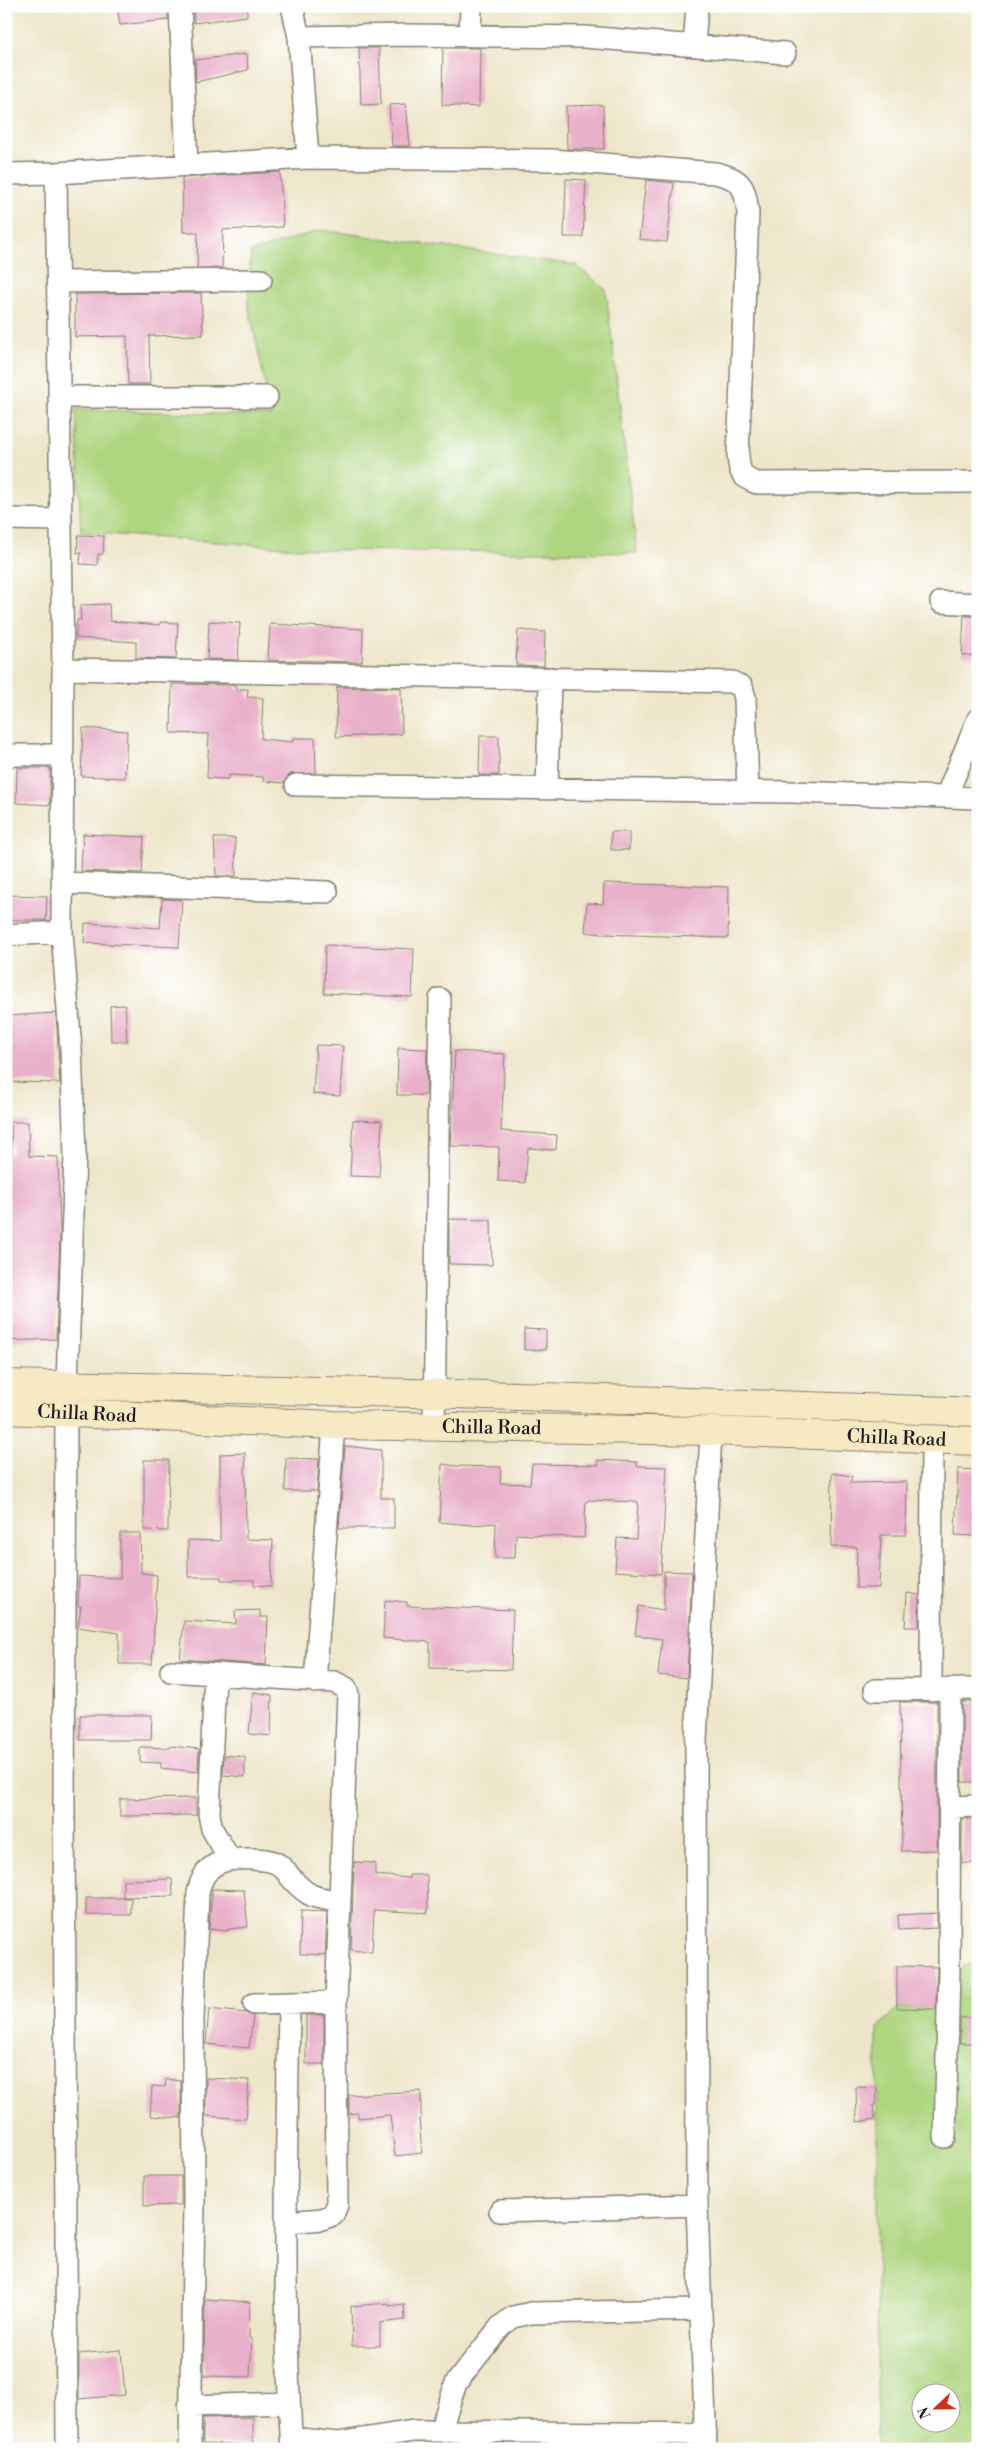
<svg xmlns="http://www.w3.org/2000/svg" width="984" height="2455" viewBox="0 0 984 2455" font-family="'Libre Bodoni',serif">
	<style>
		.green { fill: #aed580; stroke: #65784e; fill-rule: evenodd }
		.building { fill: #e9b1c9 }
		.lines { fill: none; stroke-linecap: round; stroke-linejoin: round }
		.minor-casing { stroke: #858173; stroke-width: 24 }
		.secondary-casing { stroke: #858173; stroke-width: 30 }
		.minor { stroke: #fff; stroke-width: 21 }
		.secondary { stroke: #f6e9c3; stroke-width: 28 }
		.labels { text-anchor: middle; dominant-baseline: central; stroke-width: 5; stroke-linejoin: round; paint-order: stroke }
		.street-label { font-size: 19px; fill: #1c1c1c; stroke: #fff }
	</style>
	<rect width="100%" height="100%" fill="#fff"/>
	<filter id="ink" filterUnits="userSpaceOnUse"><feTurbulence type="fractalNoise" baseFrequency=".02" numOctaves="2"/><feDisplacementMap in="SourceGraphic" scale="10" xChannelSelector="R" yChannelSelector="G"/><feConvolveMatrix kernelMatrix="1 2 1 2 8 2 1 2 1" color-interpolation-filters="sRGB"/></filter>
	<filter id="wash" filterUnits="userSpaceOnUse"><feTurbulence type="fractalNoise" baseFrequency=".0096" numOctaves="4" result="noise"/><feDisplacementMap in="SourceGraphic" scale="20" xChannelSelector="R" yChannelSelector="G"/><feGaussianBlur stdDeviation="1.12" result="paint"/><feColorMatrix in="noise" values="0 0 0 0 0 0 0 0 0 0 0 0 0 0 0 0 0 1.4 0 .05"/><feComposite in="paint" operator="in"/></filter>
	<g filter="url(#wash)">
		<rect width="100%" height="100%" fill="#eee6ca"/>
		<path class="green" d="M321,230L576,265L606,290L637,553L325,550L81,532L76,409L272,416L248,303L251,252Z
			M978,1959V2449H877V2029L897,2008H941V1982ZM922,2392H952V2422H922Z"/>
		<g id="blocks">
			<path class="building" d="M117,6H168V20L120,25Z
				M193,6H247V16L194,23Z
				M359,48H379L381,104L361,105Z
				M443,48H480L479,107L442,105Z
				M247,54L248,70L196,82L195,60Z
				M406,104L410,146H392L389,105Z
				M603,105L604,149H567L566,106Z
				M280,172L283,227L223,230L222,268H197L198,232H183L182,178Z
				M566,179L586,180L583,237H564Z
				M646,180L674,183L667,242L639,239Z
				M201,293L203,335L149,336L150,384H128L127,336L75,337V294Z
				M78,535L104,536L103,554H98L97,565L80,564L81,553H77Z
				M109,604L110,621L160,625V622L178,623L176,659L136,658V642L76,638L77,620H81L80,605Z
				M964,616H978V657L962,655Z
				M209,621L240,623L238,660L207,659Z
				M270,624L363,629L362,662L268,660Z
				M518,630L545,632L544,666L516,665Z
				M172,684L237,685L236,689H248L247,697L263,698L261,739L293,742V738H315L316,773L290,774L284,783L263,781V777L229,775L228,779L207,778L209,734L171,733Z
				M337,687L401,688L402,734L336,737Z
				M83,728L127,731L125,778L81,776Z
				M480,736H499V775H479Z
				M17,768H50V805L16,803Z
				M611,832H629V850H611Z
				M83,834L144,837L142,873L81,871Z
				M214,838H235L236,876H216Z
				M604,883L729,887L728,938L602,934L585,932L587,903L603,904Z
				M6,895L47,896L46,920H6Z
				M162,899L182,900L179,947L84,943L85,923L160,928Z
				M325,945L414,949L412,997L324,993Z
				M125,1005L127,1041H111L110,1006Z
				M56,1013L60,1083L6,1082V1016Z
				M316,1045L343,1046L340,1096L313,1094Z
				M398,1048L427,1049L426,1095H397Z
				M455,1051L505,1054L501,1131L557,1135L556,1150L528,1148L525,1183L498,1181L499,1147L450,1146Z
				M353,1120L382,1121L379,1177L350,1176Z
				M11,1122H28L29,1156L58,1157L60,1236L56,1339L6,1341V1155H12Z
				M449,1219L491,1220L492,1265L449,1264Z
				M524,1329L546,1330V1350H524Z
				M345,1446L381,1450V1498H394V1528H339Z
				M245,1453L246,1539L273,1540L271,1586L254,1585V1580H221V1577H188V1540L220,1541V1454Z
				M286,1458L319,1459L317,1491H285Z
				M144,1460H169L168,1531L144,1530Z
				M598,1460L637,1462V1466L667,1467L661,1574L615,1571L617,1538L636,1539L638,1502L589,1500L586,1502L584,1538L516,1534L515,1558H495L496,1523L471,1525L439,1522L442,1464L457,1466L501,1467L500,1483L530,1484L532,1464L598,1465Z
				M958,1469L978,1470L974,1536L955,1535Z
				M832,1473L852,1476L850,1483L907,1482L906,1535H881L879,1588H856L857,1547H831Z
				M120,1533H140L141,1573L157,1575L152,1664H119V1633L78,1627L81,1606H78L79,1576L120,1578Z
				M664,1571L692,1572L687,1678L658,1675L662,1639L635,1635L639,1606L664,1610Z
				M907,1593L919,1595V1627H905Z
				M385,1600L407,1602V1606L513,1610L511,1670L430,1668V1642L383,1638Z
				M260,1610V1617H268L266,1665L180,1659L184,1621L236,1624L235,1611Z
				M253,1692L272,1695L271,1736L249,1734Z
				M900,1702H937V1850L902,1851Z
				M962,1702H978V1782H962Z
				M80,1715H152L151,1740H80Z
				M171,1746L199,1749L198,1772L161,1768V1763L140,1762V1747L170,1748Z
				M224,1755L245,1757V1777L223,1775Z
				M196,1798V1815L120,1816V1799Z
				M962,1819H978V1863H962Z
				M354,1862L375,1863V1875L409,1878V1875H427L428,1913L374,1910L372,1952L351,1950Z
				M172,1879L173,1896L123,1897V1880Z
				M212,1889L244,1890L248,1927L228,1929V1931L209,1929Z
				M86,1898H131V1915H86Z
				M301,1911L327,1912L325,1955L300,1954Z
				M937,1913V1928L899,1930L898,1915Z
				M897,1966L937,1967L936,2009L897,2008Z
				M209,2009L246,2013L253,2016L249,2048L206,2044Z
				M306,2015H324V2064H306Z
				M960,2018H978V2043H960Z
				M206,2078L249,2080L246,2119L206,2116Z
				M166,2079L181,2081V2118L150,2116L152,2086L165,2087Z
				M856,2087L877,2088L876,2105H873L875,2119L857,2122Z
				M421,2091V2118L419,2119L422,2153L395,2156L390,2115L358,2118V2113L349,2114V2095Z
				M144,2176H181V2205L144,2206Z
				M205,2299L250,2302L249,2338L252,2339L250,2377L204,2376Z
				M389,2303V2306L404,2304L405,2320L380,2323V2346H352L351,2306Z
				M121,2350L125,2395L79,2399V2354Z
				M253,2417V2445L203,2443V2418Z"/>
		</g>
	</g>
	<g filter="url(#ink)">
		<use href="#blocks" fill-opacity="0" stroke="#858173" stroke-width="1"/>
		<g class="lines">
			<g class="minor-casing">
				<path id="minor" d="M180,6L187,165
					M292,6L299,37L308,158
					M470,36L471,6
					M299,37L407,35L584,37L785,53
					M694,46L697,6
					M56,173L308,158L552,160L715,173C742,179 745,186 748,213L738,455C739,471 741,478 757,483L978,482
					M6,174L56,173L63,669L62,932L71,1049L75,1155L66,1412L64,1801L67,2449
					M58,282L261,280
					M59,397H267
					M6,519L61,520
					M941,602L978,604
					M63,669L732,682L742,687L745,698L748,792
					M6,755H62
					M296,785L791,792L978,798
					M547,789L550,678
					M946,797L978,719
					M62,883L327,892
					M6,935L62,932
					M434,1426L440,999
					M171,1671L334,1682L346,1688L348,1694L336,2002L337,2205L333,2215L322,2219L287,2222
					M215,1675L209,1814L212,1829L229,1858
					M315,1682L334,1425
					M875,1690L978,1689
					M931,1690L932,1440
					M949,1807L978,1806
					M289,2003C287,2152 282,2301 292,2449
					M254,2004L336,2002
					M945,2137L949,1970L950,1689
					M500,2211L697,2205
					M189,2406L289,2403
					M440,2431L456,2383L474,2360L501,2326L513,2317L531,2313L701,2310
					M292,2438L337,2443L413,2431H440L706,2434
					M190,2449L194,2204L193,2020L198,1893C204,1861 225,1858 253,1859C262,1860 271,1859 279,1865C284,1868 288,1874 292,1879C308,1897 315,1898 338,1901
					M706,2449L697,2205L696,1741L711,1431"/>
			</g>
			<g class="secondary-casing">
				<g id="secondary">
					<path d="M6,1384L456,1394L978,1412"/>
					<path id="s1" d="M6,1410L334,1425L711,1431L978,1441"/>
				</g>
			</g>
			<use href="#minor" class="minor"/>
			<use href="#secondary" class="secondary"/>
		</g>
	</g>
	<g class="labels">
		<g class="street-label">
			<text stroke="none"><textPath href="#s1" startOffset="81">Chilla Road</textPath></text>
			<text stroke="none"><textPath href="#s1" startOffset="486">Chilla Road</textPath></text>
			<text stroke="none"><textPath href="#s1" startOffset="891">Chilla Road</textPath></text>
		</g>
	</g>
	<rect width="984" height="2455" fill="none" stroke="#fff" stroke-width="25"/>
	<g transform="translate(936 2408) rotate(248)"><circle r="24" fill="#ffffff" stroke="#a4a4a4"/>
	<path d="M0-4L9 19L0 12L-9 19Z" fill="#c8321e"/>
	<text y="-8" font-size="14" font-weight="bold" text-anchor="middle" fill="#1c1c1c">N</text>
	</g>
</svg>
